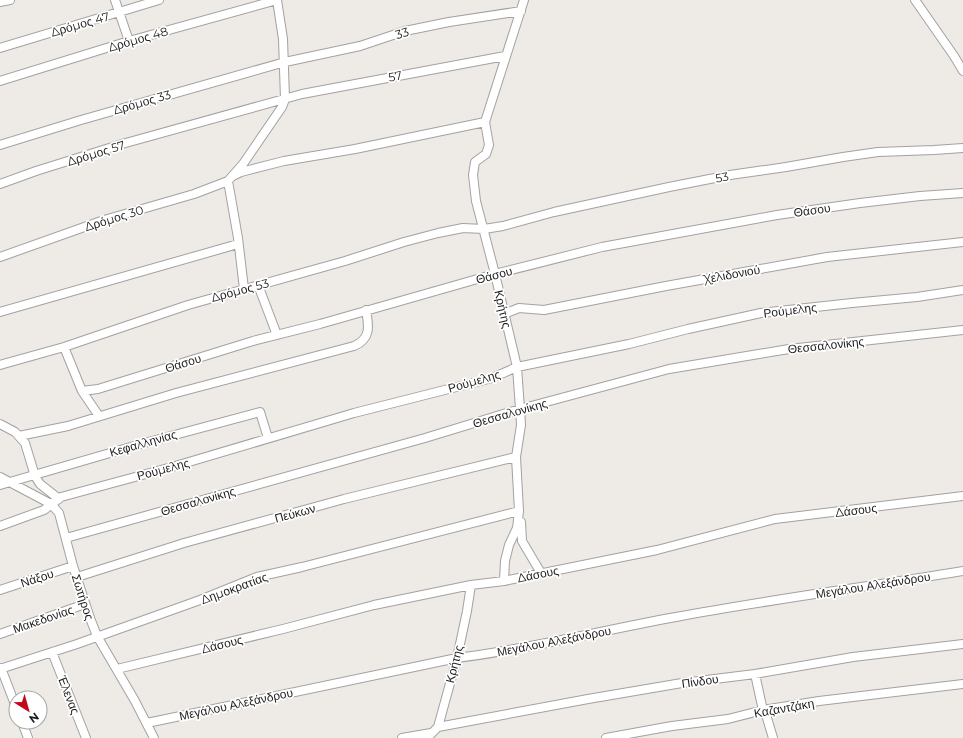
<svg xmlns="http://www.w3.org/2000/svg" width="963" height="738" viewBox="0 0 963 738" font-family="Montserrat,sans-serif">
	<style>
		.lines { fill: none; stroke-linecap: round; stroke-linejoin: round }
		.minor-casing { stroke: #a2a2a2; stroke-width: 10 }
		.minor { stroke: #fff; stroke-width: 8 }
		.labels { text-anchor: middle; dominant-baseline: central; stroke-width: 3.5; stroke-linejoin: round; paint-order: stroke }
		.street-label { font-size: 12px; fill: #1e1e1e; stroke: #fff }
	</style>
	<rect width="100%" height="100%" fill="#eeeae5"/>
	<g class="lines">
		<g class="minor-casing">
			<path id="minor" d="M115,0L129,41
				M915,0L954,56L963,71
				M0,2L10,0
				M0,48L159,0
				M0,81L129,41L277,0
				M0,145L81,120L285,62L360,46L405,31L449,22L521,11
				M235,175L241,172L284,161L355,149L485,122
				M228,181L238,238L244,289
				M0,184L36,171L122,144L302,94L505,56
				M0,257L104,220L194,194L228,181L243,164L282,107L285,99L283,39L277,0
				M258,285L277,335
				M0,312L238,244
				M504,314L519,308L544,310L666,286L827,257L963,242
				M64,347L82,391L98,389L253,341L320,324L495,274L602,247L777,215L860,203L920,196L963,193
				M0,365L64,347L188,305L345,261L404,242L438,233L463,228L484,229L503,226L554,212L669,187L730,175L786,167L843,157L878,152L934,150L963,148
				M82,391L99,416
				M0,424L15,432L25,443L35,476L40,484L59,499
				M19,436L68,426L176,393L354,346C371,339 369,326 366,310
				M0,477L51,504L59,513L73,566L90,618L97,636L135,701L154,738
				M0,485L141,444L260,412L268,438
				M521,522L522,541L541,573
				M0,526L44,510L61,497L172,467L354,413L492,378L517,367L629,344L688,329L761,313L852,303L917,297L963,290
				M66,538L425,438L520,409L669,369L789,349L963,330
				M77,577L184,543L344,499L516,457
				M504,581L505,561L509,545L517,528L519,511L516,457L521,425L520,409L517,367L495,274L476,201L473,175L475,162L486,154L489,145L485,122L524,0
				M0,590L73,566
				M0,634L85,604
				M52,652L86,738
				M1,668L16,707
				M0,669L77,644L200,600L257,577L302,567L519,511
				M117,669L283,629L374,605L471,585L504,581L657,550L775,519L963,496
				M755,674L762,706L767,718L773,738
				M22,722L28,738
				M147,723L457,658C531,649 603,630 676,617C772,599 868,587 963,571
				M438,727L588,699L682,683L755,674L853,657L963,644
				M402,738L431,733
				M427,738L438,727L457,658L467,611L471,585
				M606,738L672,726L728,719L763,710L819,701L963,684"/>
		</g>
		<use href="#minor" class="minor"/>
	</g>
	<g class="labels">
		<g class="street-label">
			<text transform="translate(80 24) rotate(-16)">Δρόμος 47</text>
			<text transform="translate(402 33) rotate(-16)">33</text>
			<text transform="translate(138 39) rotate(-16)">Δρόμος 48</text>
			<text transform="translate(395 76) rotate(-11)">57</text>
			<text transform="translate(142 102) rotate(-16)">Δρόμος 33</text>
			<text transform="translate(96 153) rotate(-17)">Δρόμος 57</text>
			<text transform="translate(722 177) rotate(-11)">53</text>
			<text transform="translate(812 210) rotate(-8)">Θάσου</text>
			<text transform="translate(114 218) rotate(-17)">Δρόμος 30</text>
			<text transform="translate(732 274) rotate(-10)">Χελιδονιού</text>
			<text transform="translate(494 275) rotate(-15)">Θάσου</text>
			<text transform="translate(240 290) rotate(-15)">Δρόμος 53</text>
			<text transform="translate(503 309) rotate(77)">Κρήτης</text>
			<text transform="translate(790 310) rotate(-7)">Ρούμελης</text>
			<text transform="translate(826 345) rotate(-6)">Θεσσαλονίκης</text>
			<text transform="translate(183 363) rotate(-17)">Θάσου</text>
			<text transform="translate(474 381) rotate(-16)">Ρούμελης</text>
			<text transform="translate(510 413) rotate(-16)">Θεσσαλονίκης</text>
			<text transform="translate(143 443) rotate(-16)">Κεφαλληνίας</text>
			<text transform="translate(163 469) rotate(-15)">Ρούμελης</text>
			<text transform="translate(198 501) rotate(-16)">Θεσσαλονίκης</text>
			<text transform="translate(856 510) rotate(-7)">Δάσους</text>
			<text transform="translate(295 513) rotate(-15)">Πεύκων</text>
			<text transform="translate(538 574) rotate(-11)">Δάσους</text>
			<text transform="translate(37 578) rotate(-18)">Νάξου</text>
			<text transform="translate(873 585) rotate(-9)">Μεγάλου Αλεξάνδρου</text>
			<text transform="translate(234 588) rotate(-20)">Δημοκρατίας</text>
			<text transform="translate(83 597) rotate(72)">Σωτήρος</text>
			<text transform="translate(43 619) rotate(-19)">Μακεδονίας</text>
			<text transform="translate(554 641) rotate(-11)">Μεγάλου Αλεξάνδρου</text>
			<text transform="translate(222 644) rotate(-14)">Δάσους</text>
			<text transform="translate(454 664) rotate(-76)">Κρήτης</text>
			<text transform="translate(700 681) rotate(-8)">Πίνδου</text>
			<text transform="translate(69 695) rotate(69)">Έλενας</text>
			<text transform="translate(236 704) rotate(-12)">Μεγάλου Αλεξάνδρου</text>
			<text transform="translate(784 708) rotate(-10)">Καζαντζάκη</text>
		</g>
	</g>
	<g transform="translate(28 710) rotate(143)"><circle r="19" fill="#ffffff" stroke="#a5a5a5"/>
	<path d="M0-3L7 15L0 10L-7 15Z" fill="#c10b18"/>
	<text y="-6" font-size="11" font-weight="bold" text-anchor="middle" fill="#1e1e1e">N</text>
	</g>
</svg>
